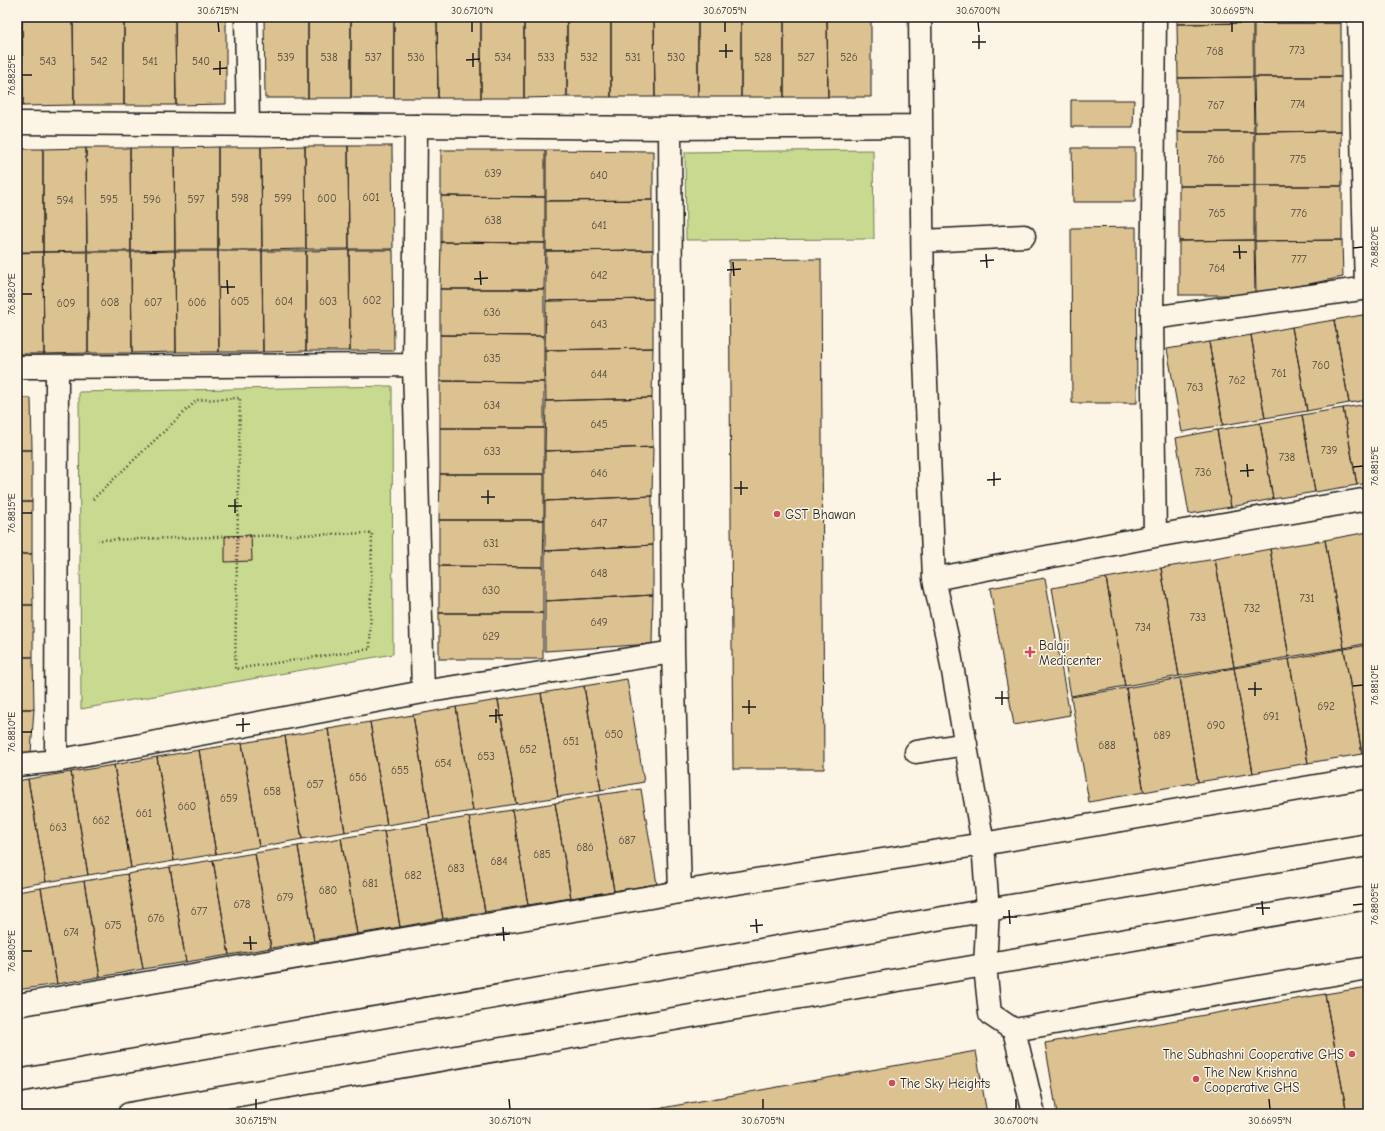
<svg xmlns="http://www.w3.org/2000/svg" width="1385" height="1131" viewBox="0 0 1385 1131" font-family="'Comic Neue',sans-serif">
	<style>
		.green { fill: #c8da8f; stroke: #727b56 }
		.building { fill: #dcc191; stroke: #1c1c1c }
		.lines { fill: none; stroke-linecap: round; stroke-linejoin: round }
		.minor-casing { stroke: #1c1c1c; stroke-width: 25 }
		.path { stroke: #1c1c1c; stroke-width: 2.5; stroke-dasharray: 1 3; stroke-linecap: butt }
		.minor { stroke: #fcf5e5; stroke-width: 22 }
		.ticks { fill: none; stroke: #1c1c1c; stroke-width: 1.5 }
		.poi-dot { fill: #d1495b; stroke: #fcf5e5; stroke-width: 1.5 }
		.labels { text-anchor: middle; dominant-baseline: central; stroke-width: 3; stroke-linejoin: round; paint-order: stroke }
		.number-label { font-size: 11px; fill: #4c4539 }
		.poi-label { font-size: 13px; fill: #1c1c1c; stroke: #fcf5e5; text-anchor: start }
		.neatline { fill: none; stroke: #1c1c1c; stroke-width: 1.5 }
		.ticks-label { font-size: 10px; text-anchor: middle; fill: #1c1c1c }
	</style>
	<rect width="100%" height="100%" fill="#fcf5e5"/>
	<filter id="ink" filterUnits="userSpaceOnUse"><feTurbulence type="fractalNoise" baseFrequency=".025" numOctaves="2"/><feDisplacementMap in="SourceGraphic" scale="8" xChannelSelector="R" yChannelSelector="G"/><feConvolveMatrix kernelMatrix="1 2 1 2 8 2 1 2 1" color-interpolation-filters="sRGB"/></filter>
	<g filter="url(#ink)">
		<path class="green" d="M873,150L874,239L686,240L685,152Z
			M392,386L393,654L81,709L79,392Z"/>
		<path class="building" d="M17,17H22L23,106H17Z
			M22,17H73L74,105L23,106Z
			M73,17H124V105H74Z
			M124,17H175L176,105H124Z
			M175,17H226V104L176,105Z
			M264,17H308V98H265Z
			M308,17H351V98H308Z
			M351,17H394V98H351Z
			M394,17H437L438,98H394Z
			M437,17H481V98H438Z
			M481,17H524V98H481Z
			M524,17H567V97L524,98Z
			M567,17H611V97H567Z
			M611,17H654L655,97H611Z
			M654,17H698V97H655Z
			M698,17H741V97H698Z
			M741,17H784V97H741Z
			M784,17H827L828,97H784Z
			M827,17H871V97H828Z
			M1177,17H1253V23L1177,24Z
			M1254,17H1341V23H1254Z
			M1253,23V77L1178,78L1177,24Z
			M1254,23H1341V77H1254Z
			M1253,77L1254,132H1178V78Z
			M1254,77H1341V131L1255,132Z
			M1071,100H1134L1133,127H1071Z
			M1341,131L1342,186H1255V132Z
			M1178,132H1254V186H1179Z
			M305,146L306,249L262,250L261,147Z
			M305,146H348L349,249H306Z
			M348,146H392L393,249H349Z
			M218,147V250H175L174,148Z
			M218,147H261L262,250H218Z
			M86,148L87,251L43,252V149Z
			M86,148H130L131,251H87Z
			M130,148H174L175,250L131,251Z
			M1072,148H1135V202H1073Z
			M17,149H43V252H17Z
			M441,150H545V197L441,196Z
			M546,150L653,151V200L546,201Z
			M1179,186H1254V240L1179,241Z
			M1255,186H1342V240L1255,241Z
			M441,196L545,197V243L441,242Z
			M653,200V250L546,251V201Z
			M1136,227L1137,403H1072L1071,228Z
			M1254,240L1255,295H1179V241Z
			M1342,240L1343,277L1256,295L1255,241Z
			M441,242L545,243L544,289H440Z
			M349,250H393L394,351H350Z
			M349,250L350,351H306V251Z
			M653,250V299L546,301V251Z
			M175,251H218L219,352H176Z
			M175,251L176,352L132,353L131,252Z
			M218,251H262L263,352H219Z
			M262,251H306V351L263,352Z
			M43,252H88V353L44,354Z
			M43,252L44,354H17V253Z
			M88,252H131L132,353H88Z
			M821,259L824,769H733L729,260Z
			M440,289H544V336L440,335Z
			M653,299V348L545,350L546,301Z
			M1368,314V400L1349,403L1334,320Z
			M1334,320L1349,403L1307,411L1292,327Z
			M1292,327L1307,411L1265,418L1251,335Z
			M440,335L544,336V382L440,381Z
			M1251,335L1265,418L1223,425L1209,342Z
			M1209,342L1223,425L1182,432L1167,349Z
			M653,348L652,398L546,401L545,350Z
			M440,381L544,382V428H440Z
			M17,398H31L32,450H17Z
			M652,398L653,447L545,451L546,401Z
			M1368,404V483L1357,485L1343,408Z
			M1343,408L1357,485L1315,492L1302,415Z
			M1302,415L1315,492L1273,499L1260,423Z
			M1260,423L1273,499L1231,507L1217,430Z
			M440,428H544V474H440Z
			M1217,430L1231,507L1189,514L1176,438Z
			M653,447L652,496L545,501V451Z
			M17,450H32V502H17Z
			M440,474H544V520H439Z
			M652,496L653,545L545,551V501Z
			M17,502H32V554H17Z
			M439,520H544L543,567L439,566Z
			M1368,532V643L1344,648L1325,540Z
			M251,535L252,561L225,562V536Z
			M1325,540L1344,648L1289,657L1270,549Z
			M653,545V595L545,601V551Z
			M1270,549L1289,657L1234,667L1215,559Z
			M17,554H32L33,605H17Z
			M1215,559L1234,667L1179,676L1161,568Z
			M439,566L543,567V613H439Z
			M1161,568L1179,676L1125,686L1106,578Z
			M1045,578L1070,715L1014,725L990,588Z
			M1106,578L1125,686L1071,696L1052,588Z
			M653,595L652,644L545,651V601Z
			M17,605H33V657H17Z
			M439,613H543V659H439Z
			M1368,645V753L1362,754L1344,649Z
			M1344,649L1362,754L1308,763L1289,659Z
			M17,657H33L34,709H17Z
			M1289,659L1308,763L1253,773L1234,668Z
			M1234,668L1253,773L1198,782L1180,678Z
			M1180,678L1198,782L1144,792L1126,688Z
			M627,679L644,782L601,790L584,686Z
			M584,686L601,790L558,797L541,693Z
			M1126,688L1144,792L1089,802L1071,697Z
			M541,693L558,797L516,804L498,700Z
			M498,700L516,804L473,811L456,707Z
			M456,707L473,811L430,818L413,715Z
			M17,709H34L31,753L17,754Z
			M413,715L430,818L387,825L370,722Z
			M370,722L387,825L345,832L328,729Z
			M328,729L345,832L302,839L285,736Z
			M285,736L302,839L259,847L242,743Z
			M242,743L259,847L216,854L199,750Z
			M199,750L216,854L174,861L157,757Z
			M157,757L174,861L131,868L114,765Z
			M114,765L131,868L88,875L71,772Z
			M71,772L88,875L46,882L28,779Z
			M28,779L46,882L17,887V781Z
			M641,789L657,884L614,891L598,795Z
			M598,795L614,891L571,898L555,803Z
			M555,803L571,898L528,905L512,810Z
			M512,810L528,905L485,912L469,817Z
			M469,817L485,912L443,919L427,824Z
			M427,824L443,919L400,927L384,831Z
			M384,831L400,927L357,934L341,838Z
			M341,838L357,934L314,941L298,846Z
			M298,846L314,941L271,948L255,853Z
			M255,853L271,948L229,955L213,860Z
			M213,860L229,955L186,962L170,867Z
			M170,867L186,962L143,969L127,874Z
			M127,874L143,969L100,977L84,881Z
			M84,881L100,977L57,984L41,888Z
			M41,888L57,984L17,990V892Z
			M1368,987V1114H1347L1325,994Z
			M1325,994L1347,1114H1057L1045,1043Z
			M976,1051L987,1114H629Z"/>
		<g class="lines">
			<g class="minor-casing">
				<path id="minor" d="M246,17L248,124
					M920,17L923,308L934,579L947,637L983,844L988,910L985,966L990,1014L1014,1030L1034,1114
					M1155,17L1152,318L1155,536
					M1359,17L1366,289
					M17,123L670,128L921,126
					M416,126L414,365L423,692
					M670,128L673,652L680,892
					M923,241L1024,236
					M1152,318L1368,288
					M17,367L414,365
					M934,579L1155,536L1368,499
					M916,752L966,744
					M56,761L57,367
					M17,765L56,761L423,692L673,652
					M17,1005L680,892L983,844L1368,777
					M1014,1030L1368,968
					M17,1081L988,910L1368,845
					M129,1114L1368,898"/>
			</g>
			<path class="path" d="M93,499L197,400L240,398L235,669L370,649L372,533L98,540"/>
			<use href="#minor" class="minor"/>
		</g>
	</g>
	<path class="ticks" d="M218,22L219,32M472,22V32M725,22V32M978,22L979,32M1232,22V32M979,35V49M972,42H986M726,44V58M719,51H733M473,53V67M466,60L480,59M220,61V75M213,69L227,68M22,75H32M1239,245L1240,259M1353,248L1363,247M1233,252H1247M986,254L987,268M980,261L994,260M733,262L734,276M727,270L741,269M480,271L481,285M474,279L488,278M227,280L228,294M221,287H235M22,294H32M1247,464L1248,477M1353,467L1363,466M1240,471L1254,470M994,472V486M987,480L1001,479M741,481V495M734,488H748M488,490V504M481,497H495M235,499V513M228,506H242M22,513H32M1255,682V696M1353,686L1363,685M1248,689H1262M1002,691V705M995,698H1009M749,700V714M742,707H756M496,709V723M489,716L503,715M243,718V732M236,725L250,724M22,732H32M1262,901L1263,915M1353,905L1363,904M1256,908H1270M1009,910L1010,924M1003,917H1017M756,919L757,933M750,926L763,925M503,927L504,941M496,935L510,934M250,936L251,950M243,943H257M22,951H32M256,1099V1109M509,1099L510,1109M763,1099V1109M1016,1099V1109M1269,1099L1270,1109"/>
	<g class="poi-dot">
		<circle cx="777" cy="514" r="4"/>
		<path d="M1028 646h4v4h4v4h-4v4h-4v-4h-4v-4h4z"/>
		<circle cx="1352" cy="1054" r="4"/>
		<circle cx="1196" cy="1079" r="4"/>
		<circle cx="892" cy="1083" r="4"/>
	</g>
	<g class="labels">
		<g class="number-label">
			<text x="1297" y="50">773</text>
			<text x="1215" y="51">768</text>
			<text x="286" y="57">539</text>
			<text x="329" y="57">538</text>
			<text x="373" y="57">537</text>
			<text x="416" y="57">536</text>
			<text x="503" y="57">534</text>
			<text x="546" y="57">533</text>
			<text x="589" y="57">532</text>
			<text x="633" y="57">531</text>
			<text x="676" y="57">530</text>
			<text x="763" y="57">528</text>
			<text x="806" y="57">527</text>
			<text x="849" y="57">526</text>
			<text x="48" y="61">543</text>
			<text x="99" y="61">542</text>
			<text x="150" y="61">541</text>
			<text x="201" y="61">540</text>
			<text x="1298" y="104">774</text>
			<text x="1216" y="105">767</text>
			<text x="1216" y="159">766</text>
			<text x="1298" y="159">775</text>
			<text x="493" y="173">639</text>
			<text x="599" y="175">640</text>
			<text x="371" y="197">601</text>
			<text x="240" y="198">598</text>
			<text x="283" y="198">599</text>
			<text x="327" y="198">600</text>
			<text x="109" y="199">595</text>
			<text x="152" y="199">596</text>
			<text x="196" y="199">597</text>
			<text x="65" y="200">594</text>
			<text x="1217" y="213">765</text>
			<text x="1299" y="213">776</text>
			<text x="493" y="220">638</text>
			<text x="599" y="225">641</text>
			<text x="1299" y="259">777</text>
			<text x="1217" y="268">764</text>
			<text x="599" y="275">642</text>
			<text x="372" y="300">602</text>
			<text x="240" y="301">605</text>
			<text x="284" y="301">604</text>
			<text x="328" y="301">603</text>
			<text x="110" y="302">608</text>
			<text x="153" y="302">607</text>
			<text x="197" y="302">606</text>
			<text x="66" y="303">609</text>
			<text x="492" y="312">636</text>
			<text x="599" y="324">643</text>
			<text x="492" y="358">635</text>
			<text x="1321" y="365">760</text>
			<text x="1279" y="373">761</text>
			<text x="599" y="374">644</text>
			<text x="1237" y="380">762</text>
			<text x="1195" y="387">763</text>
			<text x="492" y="405">634</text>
			<text x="599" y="424">645</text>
			<text x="1329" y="450">739</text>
			<text x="492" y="451">633</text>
			<text x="1287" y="457">738</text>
			<text x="1203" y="472">736</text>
			<text x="599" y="473">646</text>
			<text x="599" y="523">647</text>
			<text x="491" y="543">631</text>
			<text x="599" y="573">648</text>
			<text x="491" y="590">630</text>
			<text x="1307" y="598">731</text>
			<text x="1252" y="608">732</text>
			<text x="1198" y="617">733</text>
			<text x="599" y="622">649</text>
			<text x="1143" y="627">734</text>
			<text x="491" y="636">629</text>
			<text x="1326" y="706">692</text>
			<text x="1271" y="716">691</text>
			<text x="1216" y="725">690</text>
			<text x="614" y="734">650</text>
			<text x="1162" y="735">689</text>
			<text x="571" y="741">651</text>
			<text x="1107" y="745">688</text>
			<text x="528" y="749">652</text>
			<text x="486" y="756">653</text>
			<text x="443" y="763">654</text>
			<text x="400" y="770">655</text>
			<text x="358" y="777">656</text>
			<text x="315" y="784">657</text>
			<text x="272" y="791">658</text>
			<text x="229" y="798">659</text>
			<text x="187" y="806">660</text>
			<text x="144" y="813">661</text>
			<text x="101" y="820">662</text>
			<text x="58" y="827">663</text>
			<text x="627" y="840">687</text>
			<text x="585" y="847">686</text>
			<text x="542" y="854">685</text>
			<text x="499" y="861">684</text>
			<text x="456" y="868">683</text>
			<text x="413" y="875">682</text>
			<text x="370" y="883">681</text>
			<text x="328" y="890">680</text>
			<text x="285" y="897">679</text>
			<text x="242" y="904">678</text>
			<text x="199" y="911">677</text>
			<text x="156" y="918">676</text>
			<text x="113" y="925">675</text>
			<text x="71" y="932">674</text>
		</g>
		<g class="poi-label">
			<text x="785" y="514">GST Bhawan</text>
			<text x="1039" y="645">Balaji<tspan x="1039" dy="15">Medicenter</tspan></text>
			<text x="1344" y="1054" text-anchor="end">The Subhashni Cooperative GHS</text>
			<text x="1204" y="1072">The New Krishna<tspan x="1204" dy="15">Cooperative GHS</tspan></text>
			<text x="900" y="1083">The Sky Heights</text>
		</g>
	</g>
	<rect width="1385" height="1131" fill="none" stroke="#fcf5e5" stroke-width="44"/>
	<rect x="22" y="22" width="1341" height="1087" class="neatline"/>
	<g class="ticks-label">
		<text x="218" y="14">30.6715°N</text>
		<text x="472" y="14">30.6710°N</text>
		<text x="725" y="14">30.6705°N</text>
		<text x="978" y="14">30.6700°N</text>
		<text x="1232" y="14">30.6695°N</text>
		<text transform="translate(11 75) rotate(-90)" y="4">76.8825°E</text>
		<text transform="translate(1374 247) rotate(-90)" y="4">76.8820°E</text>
		<text transform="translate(11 294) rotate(-90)" y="4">76.8820°E</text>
		<text transform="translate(1374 466) rotate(-90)" y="4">76.8815°E</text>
		<text transform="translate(11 513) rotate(-90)" y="4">76.8815°E</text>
		<text transform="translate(1374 685) rotate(-90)" y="4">76.8810°E</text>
		<text transform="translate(11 732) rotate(-90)" y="4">76.8810°E</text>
		<text transform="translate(1374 904) rotate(-90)" y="4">76.8805°E</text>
		<text transform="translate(11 951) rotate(-90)" y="4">76.8805°E</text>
		<text x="256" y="1124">30.6715°N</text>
		<text x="510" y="1124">30.6710°N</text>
		<text x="763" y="1124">30.6705°N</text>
		<text x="1016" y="1124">30.6700°N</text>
		<text x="1270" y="1124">30.6695°N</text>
	</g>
</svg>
